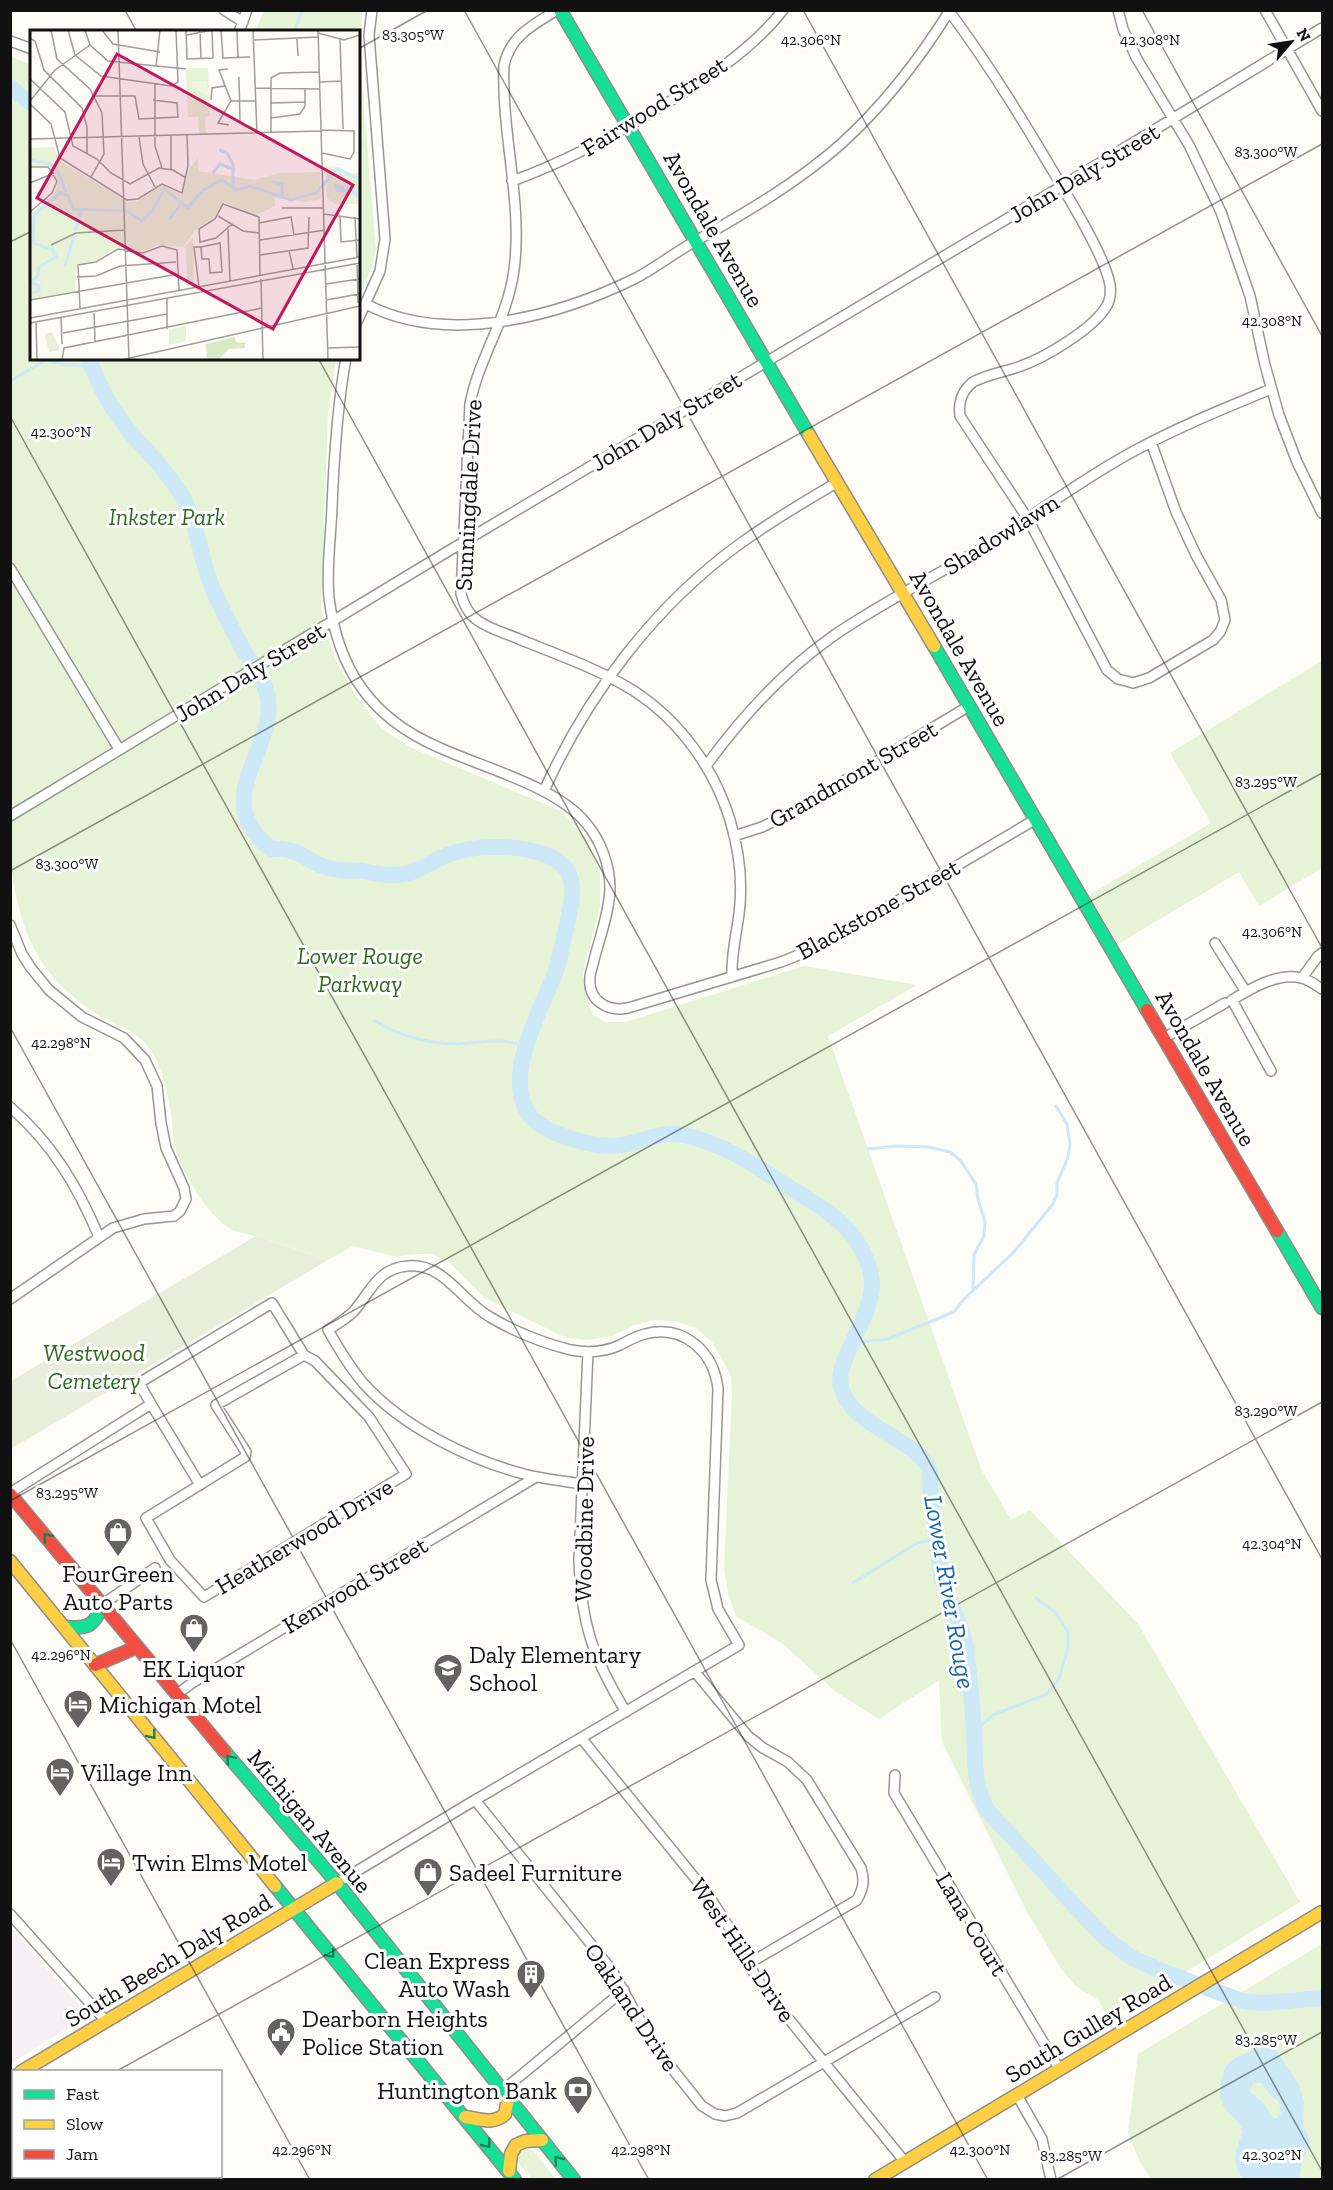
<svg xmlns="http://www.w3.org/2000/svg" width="1333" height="2190" viewBox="0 0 1333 2190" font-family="'Zilla Slab',serif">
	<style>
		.industrial { fill: #f5f0f3 }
		.green { fill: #e7f3d7 }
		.cemetery { fill: #e9eedb }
		.water { fill: #cde8f7; fill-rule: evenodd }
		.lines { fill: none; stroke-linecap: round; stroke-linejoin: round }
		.stream { stroke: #cde8f7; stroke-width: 3 }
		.river { stroke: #cde8f7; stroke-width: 16 }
		.street-casing { stroke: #979795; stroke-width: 12 }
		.fast-casing { stroke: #8e8d8b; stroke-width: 15 }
		.slow-casing { stroke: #8e8d8b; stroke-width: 15 }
		.jam-casing { stroke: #8e8d8b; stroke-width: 15 }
		.street { stroke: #fffffe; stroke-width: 9 }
		.fast { stroke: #16e098; stroke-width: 12 }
		.slow { stroke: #ffcf43; stroke-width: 12 }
		.jam { stroke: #f24e42; stroke-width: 12 }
		.rail { stroke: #d9c6c7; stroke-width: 3 }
		.oneway { stroke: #14835b }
		.ticks { fill: none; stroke: #111; stroke-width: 1.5; stroke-opacity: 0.45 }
		.labels { text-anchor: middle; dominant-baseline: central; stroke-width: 6; stroke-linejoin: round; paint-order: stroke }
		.street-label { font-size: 24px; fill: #111; stroke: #fff }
		.park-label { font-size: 24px; font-style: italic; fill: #2f6b1f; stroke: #fff }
		.poi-label { font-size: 24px; fill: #111; stroke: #fff; text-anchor: start }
		.water-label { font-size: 26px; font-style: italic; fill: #1768a6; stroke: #fff }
		.inset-river { fill: none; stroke: #cde8f7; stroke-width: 3 }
		.inset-road { fill: none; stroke: #9f9e9b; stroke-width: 1.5 }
		.view { fill: #c2185b; fill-opacity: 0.15; stroke: #c2185b; stroke-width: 3 }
		.inset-edge { fill: none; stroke: #111; stroke-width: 3 }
		.ticks-label { font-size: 15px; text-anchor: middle; fill: #111; stroke: #fff; stroke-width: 6; stroke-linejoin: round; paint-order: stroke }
	</style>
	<rect width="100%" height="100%" fill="#fdfcf7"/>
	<path class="industrial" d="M11,1928L88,2016L11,2063H10Z"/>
	<path class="green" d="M264,11H362L360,57L376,250L372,266L359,298L358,32L255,31Z
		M10,56L31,65L32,358L336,359L328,413L321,608L329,639L337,663L356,696L382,729L412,748L563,812L586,838L600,872V907L583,973L586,992L593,1015L606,1022H626L804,966L917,985L828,1036L981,1469L1011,1520L1030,1510L1138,1624L1300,1902L1109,2019L1098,2000L1077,1987L1061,1969L1026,1910L942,1742L939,1680L879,1719L836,1692L783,1644L736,1616L728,1593L724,1569L732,1393L731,1376L722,1359L712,1342L696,1328L675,1321L655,1320L634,1325L612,1336L588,1340L564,1337L485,1298L448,1261L430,1254H413L397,1257L353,1246L328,1260C305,1252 282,1244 259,1237C249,1234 238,1234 229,1228C206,1213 184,1175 176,1150C172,1139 173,1125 171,1114C167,1090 161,1060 144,1042C129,1027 110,1023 94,1012C37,973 21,933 11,867Z
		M1322,661V868L1259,906L1239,872L1118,944L1089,895L1211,823L1170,753Z
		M1322,1944V2179H1151L1140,2162L1128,2133L1138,2054Z
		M522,2148L532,2150L556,2179H532L517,2161L516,2155Z"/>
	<path class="cemetery" d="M256,1236L328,1260L11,1449V1381Z"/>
	<path class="water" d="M1262,2047L1275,2048L1299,2085L1304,2102L1303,2126L1311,2141L1302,2162L1299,2179H1244C1229,2164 1237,2149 1243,2131C1239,2120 1229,2116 1223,2105C1217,2095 1221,2068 1231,2061C1239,2055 1252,2051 1262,2047ZM1253,2083H1261L1271,2096L1279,2102L1281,2114L1278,2118H1273L1266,2106L1250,2091Z"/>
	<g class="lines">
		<path class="stream" d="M294,32L302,10
			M10,381L46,360L63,364L91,366
			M374,1020C397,1036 430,1044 458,1044C484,1043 500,1036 526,1047
			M868,1149L897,1146L928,1147L950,1152L960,1160L976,1184L978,1199L985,1222L984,1236L974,1255L973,1291
			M851,1345L874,1340H885L954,1312L965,1298L1013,1253L1052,1205L1057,1195V1183L1068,1157L1070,1144L1067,1124L1056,1106
			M853,1583L917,1543L937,1539
			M974,1732L993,1715L1047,1694L1059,1679L1068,1647V1632L1055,1612L1036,1598"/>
		<path class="river" d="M10,87L32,104
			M89,358C100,393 121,424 146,450C160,465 172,479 182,496C198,524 199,554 210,582C221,610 236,637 251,663C255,670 260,676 263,682C291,742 201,794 271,849C301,847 305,862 329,868C339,871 350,870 361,871C371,872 381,875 392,875C415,876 429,862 450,854C477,845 515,844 543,854C584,867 572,901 565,933C562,946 560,958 556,971C542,1008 503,1074 528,1113C543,1135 597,1149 622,1145C643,1142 662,1130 683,1135C725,1143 760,1169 795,1191C817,1205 841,1218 856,1240C886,1286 868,1305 849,1350C844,1362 838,1374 841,1387C851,1428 923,1441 930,1472C931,1480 930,1488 931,1496C932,1506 935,1516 936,1527C937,1542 938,1558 941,1574C946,1600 962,1621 966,1648C969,1673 973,1708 974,1734C975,1760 974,1786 987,1810L1087,1919L1105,1938L1131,1957L1159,1970L1242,2001L1263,2003L1322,1998"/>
		<g class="street-casing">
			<path id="street" d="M224,10L243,22
				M557,10C533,25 511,35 504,65C501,133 523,202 514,270C507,321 479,357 470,404L461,594C464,605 468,614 477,620C489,629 505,633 519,639C558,655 599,669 634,691C680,721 714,768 730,820C739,850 743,883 739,914C736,936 731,956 732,977
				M1118,10L1123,29L1137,59L1189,145L1221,212L1250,296L1265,365L1279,415L1297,462L1322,513
				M1265,10L1322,111
				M949,11C993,70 1030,132 1067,195C1080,217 1106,261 1110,285C1111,293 1110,301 1106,307C1093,329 1044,358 1021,366C1005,372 988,374 973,382C962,391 958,401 960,416L1028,519L1107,670L1118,679L1126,681L1133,683L1149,678L1213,640L1220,632L1225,620L1221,600L1196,555L1176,512L1151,442
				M239,32L247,10
				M10,41L32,49
				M512,181C566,162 615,135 664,105C706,79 752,50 783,10
				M366,304C447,347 559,316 636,278C657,267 674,253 694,242C745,213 797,183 841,144C884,105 919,60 950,10
				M358,320L380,271L385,239L369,35L372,10
				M346,358C337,407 334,457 332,507C331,536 326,569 329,598C338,669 371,718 438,747C481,767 556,786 586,823C601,841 610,865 610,889C609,913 600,937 594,960C593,966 590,972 590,978C588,1001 608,1012 628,1008L781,962L821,946L1036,819
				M10,568L119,749
				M706,766C743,715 784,670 836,634C883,602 936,576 985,546C1035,515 1082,479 1134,451C1178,427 1225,408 1271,389
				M544,791C587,695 655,605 741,543C772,521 805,501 838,482
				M10,816L475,535L1062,186L1322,28
				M734,836L762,827L789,814L969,706
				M10,925L22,954L31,968L49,990L82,1017L124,1038L145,1060L157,1086L161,1123L166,1148L184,1188L186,1199L180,1211L174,1216L144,1219L113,1228L10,1299
				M1215,943L1246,992
				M1302,978L1318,956L1322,953
				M1164,1038L1225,1003
				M1271,1071L1232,1000C1250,989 1278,972 1301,978C1308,979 1316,985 1322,989
				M10,1107C52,1143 78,1187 99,1237
				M588,1352L579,1559C581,1624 593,1658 626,1712
				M304,1355L315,1361L369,1417L406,1474L204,1597L170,1560L146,1518L245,1457L246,1452L216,1405Z
				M151,1404L200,1485
				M10,1493L151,1404L139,1383L272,1303L304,1355
				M103,1604L155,1568
				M695,1672L748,1736L763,1748L788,1762L807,1780L861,1868C865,1881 863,1889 857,1900L748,1964
				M176,1695L192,1683L536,1477
				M582,1739L707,1893L732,1932L758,1981L905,2162
				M895,1775L894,1793L1060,2070
				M475,1800L611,1969L655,2047L702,2106L715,2114L725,2116L737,2113L935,1997
				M337,1883L465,1806L739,1645L718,1609L711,1580L718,1389C714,1352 684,1324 645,1334C636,1336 628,1341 620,1345C605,1352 587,1353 571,1350C543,1343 515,1332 490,1317C461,1301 445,1263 408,1266C378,1268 371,1291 354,1311C346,1319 337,1324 328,1330C339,1349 350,1368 364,1384C402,1426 469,1460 524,1474C543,1479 563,1481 583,1484
				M10,1914L106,2021
				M502,2091L624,1990
				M1017,2095L1042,2139L1051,2180"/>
		</g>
		<g class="fast-casing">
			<path id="fast" d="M560,10L809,435
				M934,646L1147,1010
				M1277,1231L1322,1308
				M65,1627C89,1629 94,1626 103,1604
				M225,1752L337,1883L574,2180
				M275,1886L515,2180
				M10,2078L14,2076"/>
		</g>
		<g class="slow-casing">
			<path id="slow" d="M809,435L934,646
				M10,1561L275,1886
				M21,2072L337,1883
				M465,2117C479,2119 494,2125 505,2114L508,2099
				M509,2171L511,2154L516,2145L525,2141L542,2140
				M875,2180L1322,1912"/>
		</g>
		<g class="jam-casing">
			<path id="jam" d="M1147,1010L1277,1231
				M10,1494L225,1752
				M95,1665L137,1647"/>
		</g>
		<use href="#street" class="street"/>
		<use href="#fast" class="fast"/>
		<use href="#slow" class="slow"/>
		<use href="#jam" class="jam"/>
		<path class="rail" d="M10,2154L14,2157
			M23,2176L26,2180"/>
	</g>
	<defs><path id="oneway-chevron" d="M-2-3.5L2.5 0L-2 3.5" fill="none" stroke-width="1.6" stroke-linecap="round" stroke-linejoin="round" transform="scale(1.5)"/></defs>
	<g class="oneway">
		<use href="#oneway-chevron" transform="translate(47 1537) rotate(-130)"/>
		<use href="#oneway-chevron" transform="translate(152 1735) rotate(51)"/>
		<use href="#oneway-chevron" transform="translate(230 1759) rotate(-131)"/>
		<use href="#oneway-chevron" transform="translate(331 1954) rotate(50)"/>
		<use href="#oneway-chevron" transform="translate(487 2144) rotate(51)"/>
		<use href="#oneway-chevron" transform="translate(558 2160) rotate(-129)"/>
	</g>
	<path class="ticks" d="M125,10L137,32M464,10L1322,1559M803,10L1322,948M1142,10L1322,336M358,49L428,10M10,242L32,231M318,358L1322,2171M10,416L988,2180M10,871L1322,144M10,1027L649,2180M10,1501L1322,773M10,1639L310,2180M115,2072L1322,1402M10,2130L14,2128M1056,2180L1322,2032"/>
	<defs>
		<g id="shop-pin" transform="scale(1.5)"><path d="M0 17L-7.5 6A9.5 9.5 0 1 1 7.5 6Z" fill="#646362" stroke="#fff"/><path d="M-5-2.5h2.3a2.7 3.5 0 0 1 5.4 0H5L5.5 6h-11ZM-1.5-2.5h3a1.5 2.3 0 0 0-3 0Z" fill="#fff"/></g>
		<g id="school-pin" transform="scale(1.5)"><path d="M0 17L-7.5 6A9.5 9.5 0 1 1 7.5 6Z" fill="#646362" stroke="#fff"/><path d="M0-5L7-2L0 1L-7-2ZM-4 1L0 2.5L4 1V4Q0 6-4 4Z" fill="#fff"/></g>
		<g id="hotel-pin" transform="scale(1.5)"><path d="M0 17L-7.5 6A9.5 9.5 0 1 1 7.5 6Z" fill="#646362" stroke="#fff"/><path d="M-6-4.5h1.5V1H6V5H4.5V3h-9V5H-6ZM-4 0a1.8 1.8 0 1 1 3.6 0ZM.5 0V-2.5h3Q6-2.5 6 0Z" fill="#fff"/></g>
		<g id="building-pin" transform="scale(1.5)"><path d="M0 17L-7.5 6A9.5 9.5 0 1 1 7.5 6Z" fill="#646362" stroke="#fff"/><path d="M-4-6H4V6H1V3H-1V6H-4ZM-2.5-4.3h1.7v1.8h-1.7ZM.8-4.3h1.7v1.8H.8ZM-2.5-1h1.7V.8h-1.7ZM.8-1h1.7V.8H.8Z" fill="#fff"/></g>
		<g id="civic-pin" transform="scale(1.5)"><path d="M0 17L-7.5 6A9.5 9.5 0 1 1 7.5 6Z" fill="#646362" stroke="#fff"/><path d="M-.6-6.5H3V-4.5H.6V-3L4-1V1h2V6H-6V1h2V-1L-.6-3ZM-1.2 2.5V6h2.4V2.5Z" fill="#fff"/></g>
		<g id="bank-pin" transform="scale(1.5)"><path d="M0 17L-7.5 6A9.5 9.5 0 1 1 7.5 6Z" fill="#646362" stroke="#fff"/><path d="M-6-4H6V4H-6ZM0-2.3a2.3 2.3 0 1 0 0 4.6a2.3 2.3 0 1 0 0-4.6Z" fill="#fff"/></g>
	</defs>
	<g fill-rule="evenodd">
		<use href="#shop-pin" x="118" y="1532"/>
		<use href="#shop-pin" x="194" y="1628"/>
		<use href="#school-pin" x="448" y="1668"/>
		<use href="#hotel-pin" x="78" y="1704"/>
		<use href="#hotel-pin" x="60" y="1772"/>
		<use href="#hotel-pin" x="111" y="1862"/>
		<use href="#shop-pin" x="428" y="1872"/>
		<use href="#building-pin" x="531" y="1974"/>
		<use href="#civic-pin" x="281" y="2032"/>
		<use href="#bank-pin" x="578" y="2090"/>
	</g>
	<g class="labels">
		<g class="street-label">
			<text transform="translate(654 106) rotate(-32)">Fairwood Street</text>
			<text transform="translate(1084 173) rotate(-31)">John Daly Street</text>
			<text transform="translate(714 229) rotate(60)">Avondale Avenue</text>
			<text transform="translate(666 421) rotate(-31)">John Daly Street</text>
			<text transform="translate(468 495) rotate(-87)">Sunningdale Drive</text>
			<text transform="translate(1001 534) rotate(-32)">Shadowlawn</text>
			<text transform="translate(960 648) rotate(60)">Avondale Avenue</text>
			<text transform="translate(250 672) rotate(-31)">John Daly Street</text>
			<text transform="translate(853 774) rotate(-30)">Grandmont Street</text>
			<text transform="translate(878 909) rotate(-29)">Blackstone Street</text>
			<text transform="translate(1206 1068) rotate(60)">Avondale Avenue</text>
			<text transform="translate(584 1519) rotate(-89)">Woodbine Drive</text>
			<text transform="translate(304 1536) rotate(-31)">Heatherwood Drive</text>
			<text transform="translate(355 1585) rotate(-31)">Kenwood Street</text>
			<text transform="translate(310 1821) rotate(50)">Michigan Avenue</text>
			<text transform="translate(972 1924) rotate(59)">Lana Court</text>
			<text transform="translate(743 1950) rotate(56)">West Hills Drive</text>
			<text transform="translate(168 1960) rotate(-31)">South Beech Daly Road</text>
			<text transform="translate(632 2007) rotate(56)">Oakland Drive</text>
			<text transform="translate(1088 2028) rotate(-31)">South Gulley Road</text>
		</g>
		<g class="park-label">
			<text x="167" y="516">Inkster Park</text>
			<text x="360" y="955">Lower Rouge<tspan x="360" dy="28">Parkway</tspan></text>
			<text x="94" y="1352">Westwood<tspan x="94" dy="28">Cemetery</tspan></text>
		</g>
		<g class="poi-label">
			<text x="118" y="1573" text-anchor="middle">FourGreen<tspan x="118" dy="28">Auto Parts</tspan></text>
			<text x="469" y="1654">Daly Elementary<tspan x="469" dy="28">School</tspan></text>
			<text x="194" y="1668" text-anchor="middle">EK Liquor</text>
			<text x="99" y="1704">Michigan Motel</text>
			<text x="81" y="1772">Village Inn</text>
			<text x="132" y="1862">Twin Elms Motel</text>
			<text x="449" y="1872">Sadeel Furniture</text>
			<text x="510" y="1960" text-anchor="end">Clean Express<tspan x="510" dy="28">Auto Wash</tspan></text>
			<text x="302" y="2018">Dearborn Heights<tspan x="302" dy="28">Police Station</tspan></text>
			<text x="557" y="2090" text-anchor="end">Huntington Bank</text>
		</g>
		<g class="water-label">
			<text transform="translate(950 1592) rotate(80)">Lower River Rouge</text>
		</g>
	</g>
	<g transform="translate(30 30)">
		<rect width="330" height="330" fill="#fdfcf7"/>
		<path d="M156,38H178L180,86L175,87L176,104H169L168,87H158ZM24,117L29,130L98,172L108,171L132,155L152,165L159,139L168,128L169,141L224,150L250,143L290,142L291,169L275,172L245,168V176L225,186L194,172L185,187L168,197L153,217L128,215L114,221L85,218L66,231L47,234L45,261L0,269V185L23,165L29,152L19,136H0V118ZM296,136L310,137L321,144L330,142V174H305L297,168ZM156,296V311L139,315V300Z" fill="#e7f3d7"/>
		<path d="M205,307L206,312L215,313V318L199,319L189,329L177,330L176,314Z" fill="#d8eac5"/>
		<path d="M163,208L164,255L157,256L156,215ZM22,302L30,320L19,322L15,304Z" fill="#e9eedb"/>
		<path d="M161,51H177L178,66L163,58Z" fill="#f0f6e1"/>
		<path d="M304,153L330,162V171L322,163L306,162Z" fill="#cde8f7"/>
		<path class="inset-river" d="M189,120L196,122L203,134V157M0,130L25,135L36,162M183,143L190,134L205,140M242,152L252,154V167M139,189L151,174M45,201L52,180M35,236L44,206M0,264L9,261V256L1,252L8,246L9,237L26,227L23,220L3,213L4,185L30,163L38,165L43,179L97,181L112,191L123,180L134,159L158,178L172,161L192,150L207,160L220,156L261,170L286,163L307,139L330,149"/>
		<path class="inset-road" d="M21,0L27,29L60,59L72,83L74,124L61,147M38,0L45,25L71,46L141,56L148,52L146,0M55,0L60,15L78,31L156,39M72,0L83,14L130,22M88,0L99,330M156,0L157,29L183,28L182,0M170,0L171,29M191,0L193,28L220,27M207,0L208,28M223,0L227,104M288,0L298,330M288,3L314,10L330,5M157,5L182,0M0,8L5,11L14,40L52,78L57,97V124M267,8L268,26M310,9L313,99M224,10L288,7M126,37L130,0M198,39L189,40L201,71L188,93L199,95M209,47L210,93M0,49L35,82L43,116L67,129L81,143L100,154L129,138L143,140L156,148M290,52L311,51M125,54V116L132,138M225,58L290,59M65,66H105L109,89L148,87L147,73L123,70M181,70L182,58L195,56M0,71L25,40L60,15M201,71H226M240,73L275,72M0,74L21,94L30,128L97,170L108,169L132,154L152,163L158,136L157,105M241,88L270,84L275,76V59M291,100L324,101V122L320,129L292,123M241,103V48L250,43L289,42M109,107L113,134L125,157M0,109L291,101M0,137H18L27,151L22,163L0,182M141,139V106M0,153L24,143M252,178H294M294,184L330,189M188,186L213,201L229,203M310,186L311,212L330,210M325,187L327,228M229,193L261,187L264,205M202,194L186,208L170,212L169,199L185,189L193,174L229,187L230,245M198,199L200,251M230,210L295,200M190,213L192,242L180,243L179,229H172L171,217ZM21,215L46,203L95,200M259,220L263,239M230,225L278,218L279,187M327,233L328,273M47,247L66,246L90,236L146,232M231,249L233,330M296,254L329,249M169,257L164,217H171M137,268V299M0,270L148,244M296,270L329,264M50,278L48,235L66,232L88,219L113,223L132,216L147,220L149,260M64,281L65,313M31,287L32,314M0,288L330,227M6,292L7,330M0,293L330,233M33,303L137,284M298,318L330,317M32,330L34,318L232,278M91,330L330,276"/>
		<path class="view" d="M87,24L323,155L243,299L7,168Z"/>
		<rect width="330" height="330" class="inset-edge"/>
	</g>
	<g class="ticks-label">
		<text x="413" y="40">83.305°W</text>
		<text x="811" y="45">42.306°N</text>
		<text x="1150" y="45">42.308°N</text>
		<text x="1266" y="157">83.300°W</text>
		<text x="1272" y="326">42.308°N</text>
		<text x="61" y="437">42.300°N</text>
		<text x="1266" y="787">83.295°W</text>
		<text x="67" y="869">83.300°W</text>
		<text x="1272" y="937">42.306°N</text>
		<text x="61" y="1048">42.298°N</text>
		<text x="1266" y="1416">83.290°W</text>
		<text x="67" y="1498">83.295°W</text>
		<text x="1272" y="1549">42.304°N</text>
		<text x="61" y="1660">42.296°N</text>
		<text x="1266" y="2045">83.285°W</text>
		<text x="302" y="2155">42.296°N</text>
		<text x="641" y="2155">42.298°N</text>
		<text x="980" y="2155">42.300°N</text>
		<text x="1272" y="2160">42.302°N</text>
		<text x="1071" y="2161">83.285°W</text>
	</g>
	<rect width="1333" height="2190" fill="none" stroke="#111111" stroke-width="24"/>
	<rect x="12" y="2070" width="210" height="108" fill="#ffffff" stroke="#a0a0a0" stroke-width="1.5"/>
	<rect x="24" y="2090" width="30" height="9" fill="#16e098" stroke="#a0a0a0" stroke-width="1.5"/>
	<text x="66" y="2100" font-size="18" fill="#111111">Fast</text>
	<rect x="24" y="2120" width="30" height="9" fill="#ffcf43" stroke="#a0a0a0" stroke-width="1.5"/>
	<text x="66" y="2130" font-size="18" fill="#111111">Slow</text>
	<rect x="24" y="2150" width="30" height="9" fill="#f24e42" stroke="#a0a0a0" stroke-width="1.5"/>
	<text x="66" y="2160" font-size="18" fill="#111111">Jam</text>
	<g transform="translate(1291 42) rotate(61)" stroke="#ffffff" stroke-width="4.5" paint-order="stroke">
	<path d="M0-4.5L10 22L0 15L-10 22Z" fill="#111111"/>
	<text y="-9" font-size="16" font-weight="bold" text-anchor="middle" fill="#111111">N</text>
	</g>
</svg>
